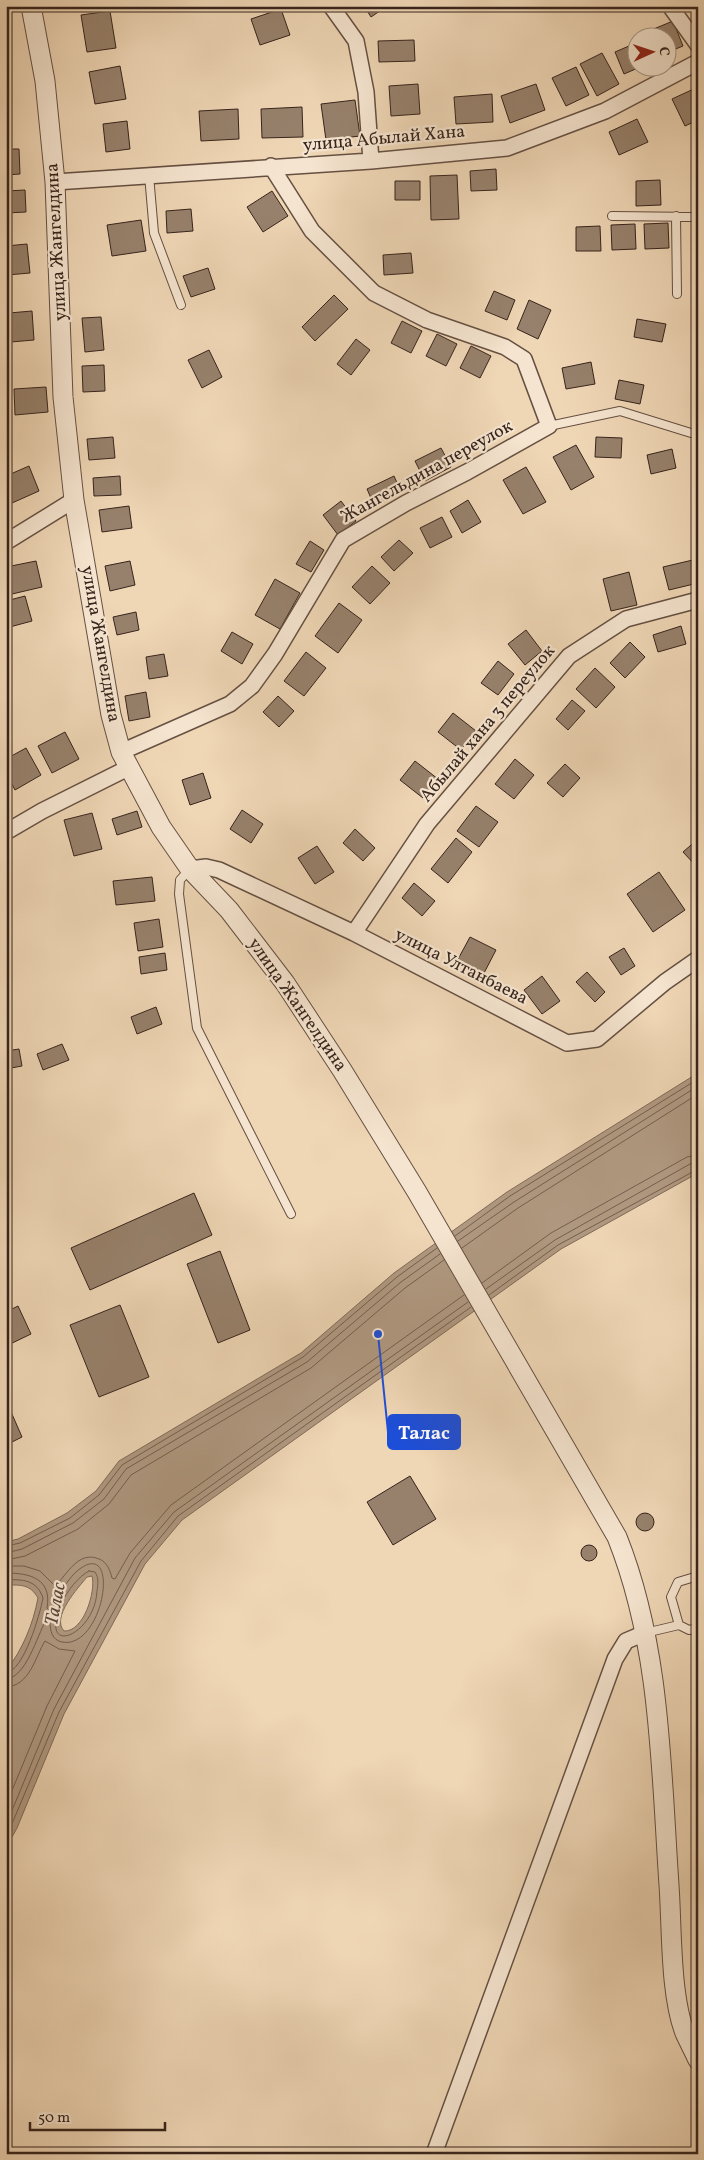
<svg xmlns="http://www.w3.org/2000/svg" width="704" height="2160" viewBox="0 0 704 2160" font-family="Vollkorn,serif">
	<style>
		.water { fill: #b09981; stroke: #806a59; fill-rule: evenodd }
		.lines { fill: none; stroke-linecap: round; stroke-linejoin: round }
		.shore { stroke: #745e4e; stroke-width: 1 }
		.building { fill: #97816c; stroke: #37241c }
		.service-casing { stroke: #655042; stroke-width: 10 }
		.minor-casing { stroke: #655042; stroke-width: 18 }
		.tertiary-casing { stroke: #655042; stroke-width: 21 }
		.service { stroke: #f5e4cf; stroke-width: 8 }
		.minor { stroke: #f5e4cf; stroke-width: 15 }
		.tertiary { stroke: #f5e4cf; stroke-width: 19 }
		.labels { text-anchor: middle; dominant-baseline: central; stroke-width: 4.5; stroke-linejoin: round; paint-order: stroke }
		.street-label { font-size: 18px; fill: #37241c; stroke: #f5e4cf }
		.water-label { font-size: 19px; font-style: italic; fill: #5b473a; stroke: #f5e4cf }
		.leader { fill: none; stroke: #1d4ed8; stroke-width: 2 }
		.callout-dot { fill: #1d4ed8; stroke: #f5e4cf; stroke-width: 2 }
		.callout { fill: #1d4ed8; stroke: #1d4ed8; stroke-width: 2 }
		.callout-label { font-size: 19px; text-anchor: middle; font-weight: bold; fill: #fff }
	</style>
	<rect width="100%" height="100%" fill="#efd6b5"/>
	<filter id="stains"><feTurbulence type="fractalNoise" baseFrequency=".004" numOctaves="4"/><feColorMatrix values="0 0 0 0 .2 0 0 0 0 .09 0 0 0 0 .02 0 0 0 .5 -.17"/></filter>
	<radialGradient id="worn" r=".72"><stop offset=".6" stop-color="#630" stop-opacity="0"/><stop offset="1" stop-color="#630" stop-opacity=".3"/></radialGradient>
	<path class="water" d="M698,1073V1173L561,1249L182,1520L145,1564L64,1714L17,1828L6,1848V1671C23,1649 33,1624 38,1598C30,1584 21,1585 6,1585V1542L18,1539L67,1513L96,1491L119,1461L301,1353L394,1273L507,1192ZM92,1576C96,1591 84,1632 64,1631C51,1617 78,1588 87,1577Z"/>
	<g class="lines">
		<path class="shore" d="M455,1236L510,1196L698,1079
			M458,1241L514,1202L698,1086
			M462,1248L518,1208L698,1094
			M482,1283L551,1233L687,1157L698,1155
			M486,1289L555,1240L690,1164L698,1162
			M489,1295L558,1245L698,1169
			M6,1546L20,1543L70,1518L99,1495L122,1465L303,1357L397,1277L437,1248
			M6,1553L22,1549L73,1523L104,1499L126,1469L307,1362L401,1282L440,1254
			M6,1560L25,1556L78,1529L109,1504L131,1475L311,1368L405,1288L444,1260
			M6,1566H24L40,1571L55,1586C67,1575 78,1550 99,1559C107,1562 110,1570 112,1578L115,1579L130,1553L171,1505L464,1295
			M89,1571L95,1572C99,1578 98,1584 97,1591C95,1636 37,1659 62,1603C66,1592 79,1576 89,1571Z
			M6,1573C31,1573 52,1579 47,1608L50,1611C55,1607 55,1600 59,1595C64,1586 73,1573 81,1568C121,1541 103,1650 62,1642C52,1640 50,1631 50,1621L46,1620C37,1636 26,1678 6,1679
			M6,1580C23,1579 37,1580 43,1598C40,1614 24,1671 6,1673
			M6,1687C30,1686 35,1657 45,1641L59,1649L75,1651L47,1706L6,1805
			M6,1825L54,1709L135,1558L174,1512L468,1302
			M6,1838L59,1712L141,1561L178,1516L471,1307"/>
	</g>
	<path class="building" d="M364,6H387L371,17Z
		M281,9L290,35L260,45L251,19Z
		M110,11L116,48L87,52L81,15Z
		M673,21L683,46L666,53V38H646L644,33Z
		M414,40L415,61L379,62L378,41Z
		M636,43V68H638L624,74L615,52Z
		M602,53L619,84L597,96L580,64Z
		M120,66L126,99L95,104L89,72Z
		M576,67L589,95L566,106L552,78Z
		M418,84L420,114L391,116L389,86Z
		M536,84L545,110L510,123L501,96Z
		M698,87V120L685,126L672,99Z
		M492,94L493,122L456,124L454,97Z
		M355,100L360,136L326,140L321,104Z
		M302,107L303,137L262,138L261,109Z
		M238,109L239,139L201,141L199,111Z
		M637,119L648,142L619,155L609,132Z
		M127,121L130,149L106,152L103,124Z
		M6,149H19L20,174L6,175Z
		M496,169L497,190L471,191L470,171Z
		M457,175L459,219L431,220L430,176Z
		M660,180L661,205L636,206V181Z
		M395,181H420V200H395Z
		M25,190L26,212L6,213V191Z
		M272,191L288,216L263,232L247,207Z
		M191,209L193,231L167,233L166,211Z
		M141,220L146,251L112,256L107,225Z
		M668,223L669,248L645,249L644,224Z
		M635,224L636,249L612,250L611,225Z
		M600,226L601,251H576V227Z
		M27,244L30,273L7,275L6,246Z
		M411,253L413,273L384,275L383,255Z
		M208,268L215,289L191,297L183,276Z
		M494,291L515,300L507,320L485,311Z
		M334,295L348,309L315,341L302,327Z
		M529,300L551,310L538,339L517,329Z
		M32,311L34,340L11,342L9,313Z
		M101,317L104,350L85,352L82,318Z
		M637,319L666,324L662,342L634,337Z
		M402,321L422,331L411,353L391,343Z
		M437,334L457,344L446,366L426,356Z
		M356,339L370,350L351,375L337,364Z
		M471,346L491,356L480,378L460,368Z
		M209,350L222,377L202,388L188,360Z
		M591,362L595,384L566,389L562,368Z
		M104,365L105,391L83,392L82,366Z
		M619,380L644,385L640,404L615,399Z
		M46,387L48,412L15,415L14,389Z
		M113,437L115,458L89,460L87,439Z
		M596,437L622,438L621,458L595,457Z
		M576,445L594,477L571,490L553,457Z
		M441,448L451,467L425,481L415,461Z
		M672,449L676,468L651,474L647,455Z
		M29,466L39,491L12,503L6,490V476Z
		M526,467L546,502L523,514L503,480Z
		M120,476L121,495L94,496L93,478Z
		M394,476L401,492L374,505L367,489Z
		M468,500L481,522L462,533L450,511Z
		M341,501L356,521L338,535L323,515Z
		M129,506L132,528L102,532L99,510Z
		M442,517L452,537L430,548L420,528Z
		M399,540L413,553L394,571L381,557Z
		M310,541L324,550L311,572L296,564Z
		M697,559L698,583L669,590L663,567Z
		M36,561L42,587L12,594L6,567Z
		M130,561L135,585L110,591L105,566Z
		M372,566L390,583L370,604L352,587Z
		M629,572L637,605L611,611L603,579Z
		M275,579L300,593L280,629L255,615Z
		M25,596L32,621L6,628V601Z
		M339,603L362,620L338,653L315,636Z
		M136,612L139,630L117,635L113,617Z
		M681,626L686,644L658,652L653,635Z
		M526,630L542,651L525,665L508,644Z
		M232,632L253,644L242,664L221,651Z
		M630,642L645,657L625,678L610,663Z
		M306,652L326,668L304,696L284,681Z
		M164,654L168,676L149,679L146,657Z
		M498,661L514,674L498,695L481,683Z
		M595,668L615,687L596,708L576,689Z
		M146,692L150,717L129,721L125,696Z
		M278,696L294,711L279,727L263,712Z
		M572,700L585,711L568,730L556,719Z
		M453,713L476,731L461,750L438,732Z
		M65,732L79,759L52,773L38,746Z
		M26,748L41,775L15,790L6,773V759Z
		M515,759L534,775L514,799L495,784Z
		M415,761L438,779L423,798L400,780Z
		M565,764L580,778L563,797L547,783Z
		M203,773L211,798L190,805L182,780Z
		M476,806L498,822L479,847L457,831Z
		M242,810L263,824L251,843L230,829Z
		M137,811L142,827L117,835L112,819Z
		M92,813L102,849L74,856L64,820Z
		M355,829L375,848L363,861L343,843Z
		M456,838L472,852L448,883L431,869Z
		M698,839V868L683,852Z
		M317,846L334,872L315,884L298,858Z
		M659,872L685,910L653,932L627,894Z
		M152,877L155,901L116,905L113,881Z
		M414,883L435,901L422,916L402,898Z
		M159,919L163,947L138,951L134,923Z
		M470,937L496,950L483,975L457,961Z
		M624,948L635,966L621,975L609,957Z
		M165,953L167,970L141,974L139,957Z
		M587,972L605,992L595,1002L576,982Z
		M542,976L560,1001L542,1014L524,990Z
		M156,1007L162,1024L137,1034L131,1017Z
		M62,1044L69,1060L43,1070L37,1054Z
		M19,1049L22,1066L6,1069V1051Z
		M194,1193L212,1235L90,1290L71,1248Z
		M220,1251L250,1330L218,1343L187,1264Z
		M120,1305L149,1377L99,1397L70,1325Z
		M18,1306L31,1334L6,1346V1312Z
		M8,1405L22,1437L6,1445V1406Z
		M410,1476L436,1519L393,1545L367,1502Z
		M636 1522a9 9 0 1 1 18 0a9 9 0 1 1-18 0Z
		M581 1553a8 8 0 1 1 16 0a8 8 0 1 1-16 0Z"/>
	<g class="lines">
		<g class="service-casing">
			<path id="service" d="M149,175L154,233L181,305
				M612,216L698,217
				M676,216L677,294
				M549,426L620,411L691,433
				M190,869L180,880L179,894L197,1028L291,1214
				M698,1576L678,1582L671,1597L679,1625L689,1630L698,1628
				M645,1633L679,1625"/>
		</g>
		<g class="minor-casing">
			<path id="minor" d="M331,6L356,41L366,92L371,161
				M670,6L698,45
				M55,182L371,161L507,148L605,111L698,62
				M6,542L74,500
				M121,752L230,704L252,686L275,654L343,540L406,503L467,472L549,426L524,359L505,347L427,320L374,293L312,231L271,166
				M6,832L42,811L128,768
				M190,869L206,867L219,870L354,933L567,1043L597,1039L665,982L698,959
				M354,933L427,824L569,656L626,619L698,600
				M434,2154L615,1659L626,1641L645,1633"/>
		</g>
		<g class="tertiary-casing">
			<path id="tertiary" d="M31,6L45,81L55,182L63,397L74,500L111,715L121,752L161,827L190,869L229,910L285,983L342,1070L417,1192L617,1537C661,1647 661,1769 669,1885C672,1927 670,1995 685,2033C689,2042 694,2051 698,2060"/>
		</g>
		<use href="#service" class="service"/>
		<use href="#minor" class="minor"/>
		<use href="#tertiary" class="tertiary"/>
	</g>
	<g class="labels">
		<g class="street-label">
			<text transform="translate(384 139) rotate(-5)">улица Абылай Хана</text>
			<text transform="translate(57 242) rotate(-93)">улица Жангелдина</text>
			<text transform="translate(427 472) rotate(-29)">Жангельдина переулок</text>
			<text transform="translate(100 644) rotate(80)">улица Жангелдина</text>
			<text transform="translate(488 724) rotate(-50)">Абылай хана 3 переулок</text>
			<text transform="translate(461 967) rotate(27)">улица Ултанбаева</text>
			<text transform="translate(297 1005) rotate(55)">улица Жангелдина</text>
		</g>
		<g class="water-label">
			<text transform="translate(56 1604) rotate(-79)">Талас</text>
		</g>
	</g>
	<path class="leader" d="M378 1334L388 1432"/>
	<circle class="callout-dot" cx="378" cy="1334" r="5"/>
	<rect class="callout" x="388" y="1415" width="72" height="34" rx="5"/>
	<g class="callout-label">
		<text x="424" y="1439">Талас</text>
	</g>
	<rect width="704" height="2160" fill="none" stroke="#efd6b5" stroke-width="25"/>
	<rect x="8" y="8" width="689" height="2145" fill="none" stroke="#37241c" stroke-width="2.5"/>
	<rect x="12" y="12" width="679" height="2135" fill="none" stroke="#37241c"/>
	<g transform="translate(652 52) rotate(87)"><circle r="24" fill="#f5e4cf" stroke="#a99787"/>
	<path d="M0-4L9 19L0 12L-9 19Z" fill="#8f2418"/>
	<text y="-8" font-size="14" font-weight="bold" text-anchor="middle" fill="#37241c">С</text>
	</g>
	<path d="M30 2122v8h135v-8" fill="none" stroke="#37241c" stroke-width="2.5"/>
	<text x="38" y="2122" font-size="15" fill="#37241c" stroke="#f5e4cf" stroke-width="4" paint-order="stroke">50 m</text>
	<rect width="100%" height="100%" filter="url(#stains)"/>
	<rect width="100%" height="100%" fill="url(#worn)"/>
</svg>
